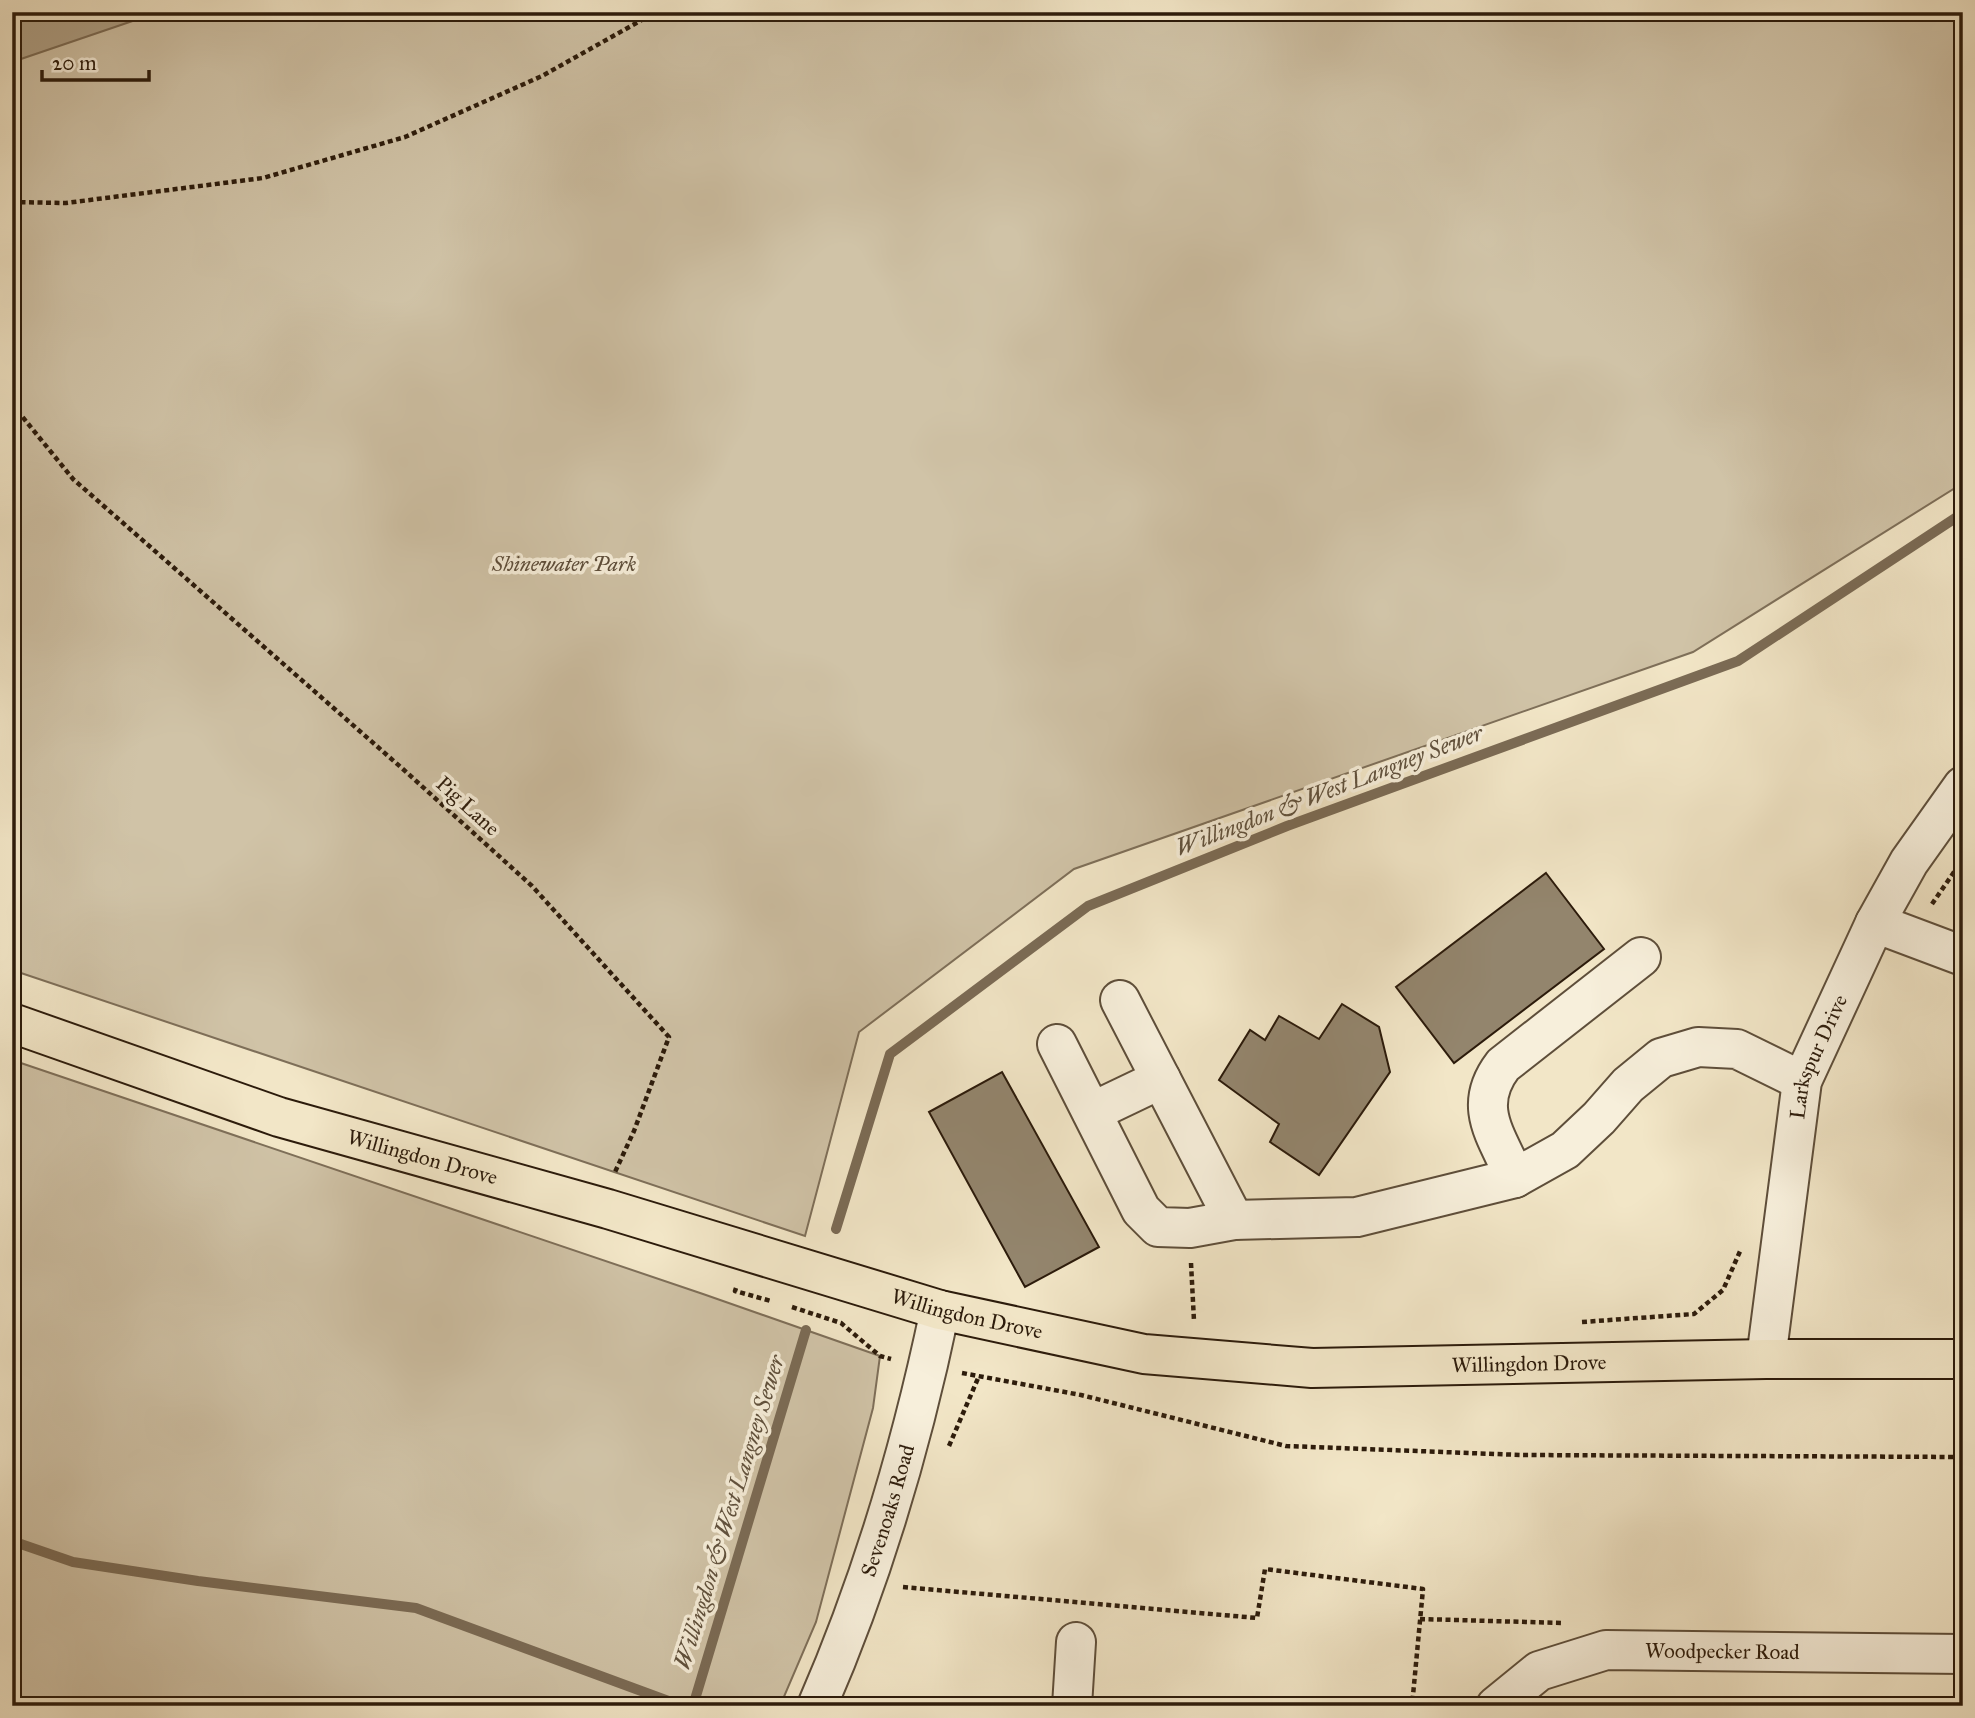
<svg xmlns="http://www.w3.org/2000/svg" width="1975" height="1718" viewBox="0 0 1975 1718" font-family="'IM FELL Great Primer',serif">
	<style>
		.green { fill: #d0c3a7; stroke: #7e6f59; stroke-width: 2 }
		.water { fill: #afa187; stroke: #7b6b55; stroke-width: 2 }
		.lines { fill: none; stroke-linecap: round; stroke-linejoin: round }
		.stream { stroke: #7b6b55; stroke-width: 10 }
		.building { fill: #93856d; stroke: #2c1b0b; stroke-width: 2 }
		.minor-casing { stroke: #5e4e3a; stroke-width: 42 }
		.major-casing { stroke: #2c1b0b; stroke-width: 42 }
		.path { stroke: #2c1b0b; stroke-width: 4.5; stroke-dasharray: 5 3.5; stroke-linecap: butt }
		.minor { stroke: #f7efdb; stroke-width: 38 }
		.major { stroke: #f2e6c7; stroke-width: 38 }
		.labels { text-anchor: middle; dominant-baseline: central; stroke-width: 7; stroke-linejoin: round; paint-order: stroke }
		.park-label { font-size: 21px; font-style: italic; fill: #5d4d3a; stroke: #f7efdb }
		.street-label { font-size: 21px; fill: #2c1b0b; stroke: #f7efdb }
		.water-label { font-size: 23px; font-style: italic; fill: #60513d; stroke: #f7efdb }
	</style>
	<rect width="100%" height="100%" fill="#f2e6c7"/>
	<filter id="stains"><feTurbulence type="fractalNoise" baseFrequency=".00286" numOctaves="4"/><feColorMatrix values="0 0 0 0 .2 0 0 0 0 .09 0 0 0 0 .02 0 0 0 .5 -.17"/></filter>
	<radialGradient id="worn" r=".72"><stop offset=".6" stop-color="#630" stop-opacity="0"/><stop offset="1" stop-color="#630" stop-opacity=".3"/></radialGradient>
	<path class="green" d="M12,12H1963V483L1693,652L1074,869L859,1032L805,1236L12,970Z
		M12,1060L703,1294L880,1356L873,1408L816,1622L780,1706H12Z"/>
	<path class="water" d="M12,12H159L12,62Z"/>
	<g class="lines">
		<path class="stream" d="M836,1229L890,1054L1088,906L1287,826L1738,661L1963,513
			M12,1541L73,1562L198,1581L416,1608L682,1706
			M693,1706L806,1330"/>
	</g>
	<path class="building" d="M1546,873L1604,949L1454,1063L1396,987Z
		M1342,1004L1379,1027L1390,1072L1319,1175L1270,1142L1279,1124L1219,1080L1250,1030L1265,1040L1279,1016L1319,1039Z
		M1002,1072L1099,1247L1025,1287L929,1112Z"/>
	<g class="lines">
		<g class="minor-casing">
			<g id="minor">
				<path d="M1875,923L1963,956"/>
				<path d="M1120,1000L1234,1220"/>
				<path d="M1057,1044L1141,1210L1158,1227L1190,1228L1234,1220L1357,1217L1515,1178L1565,1150L1599,1118L1628,1085L1661,1058L1698,1047L1737,1049L1802,1081"/>
				<path d="M1092,1112L1161,1079"/>
				<path d="M1515,1178C1497,1136 1471,1107 1503,1065L1641,957"/>
				<path id="s1" d="M1766,1359L1802,1081L1875,923L1909,862L1963,786"/>
				<path id="s2" d="M817,1706C872,1580 912,1444 940,1310"/>
				<path d="M1072,1706L1076,1642"/>
				<path id="s3" d="M1496,1706L1539,1671L1606,1650L1963,1654"/>
			</g>
		</g>
		<g class="major-casing">
			<g id="major">
				<path id="s4" d="M12,1023L279,1117L608,1209L940,1310L1144,1354L1312,1368L1766,1359H1963"/>
			</g>
		</g>
		<path class="path" d="M12,202L66,203L263,178L405,137L542,76L656,12
			M12,404L73,479L404,770L532,886L669,1037L634,1131L615,1172
			M1932,904L1963,859
			M1191,1263L1194,1321
			M736,1288L735,1291L771,1301
			M792,1307L841,1323L880,1356L891,1359
			M1582,1322L1694,1314L1723,1290L1741,1249
			M962,1373L1081,1395L1286,1446L1521,1455L1963,1457
			M949,1446L979,1376
			M903,1587L1257,1618L1265,1569L1423,1589L1412,1706
			M1420,1619L1563,1623"/>
		<use href="#minor" class="minor"/>
		<use href="#major" class="major"/>
	</g>
	<g class="labels">
		<g class="park-label">
			<text x="564" y="564">Shinewater Park</text>
		</g>
		<g class="street-label">
			<text transform="translate(468 806) rotate(42)">Pig Lane</text>
			<text stroke="none"><textPath href="#s1" startOffset="308">Larkspur Drive</textPath></text>
			<text stroke="none"><textPath href="#s4" startOffset="432">Willingdon Drove</textPath></text>
			<text stroke="none"><textPath href="#s4" startOffset="999">Willingdon Drove</textPath></text>
			<text stroke="none"><textPath href="#s4" startOffset="1566">Willingdon Drove</textPath></text>
			<text stroke="none"><textPath href="#s2" startOffset="208">Sevenoaks Road</textPath></text>
			<text stroke="none"><textPath href="#s3" startOffset="242">Woodpecker Road</textPath></text>
		</g>
		<g class="water-label">
			<text transform="translate(1329 790) rotate(-21)">Willingdon &amp; West Langney Sewer</text>
			<text transform="translate(729 1512) rotate(-73)">Willingdon &amp; West Langney Sewer</text>
		</g>
	</g>
	<rect width="1975" height="1718" fill="none" stroke="#f2e6c7" stroke-width="42"/>
	<rect x="14" y="14" width="1947" height="1690" fill="none" stroke="#2c1b0b" stroke-width="3.5"/>
	<rect x="21" y="21" width="1933" height="1676" fill="none" stroke="#2c1b0b" stroke-width="2"/>
	<path d="M42 70v10h107v-10" fill="none" stroke="#2c1b0b" stroke-width="3.5"/>
	<text x="52" y="70" font-size="21" fill="#2c1b0b" stroke="#f7efdb" stroke-width="5" paint-order="stroke">20 m</text>
	<rect width="100%" height="100%" filter="url(#stains)"/>
	<rect width="100%" height="100%" fill="url(#worn)"/>
</svg>
